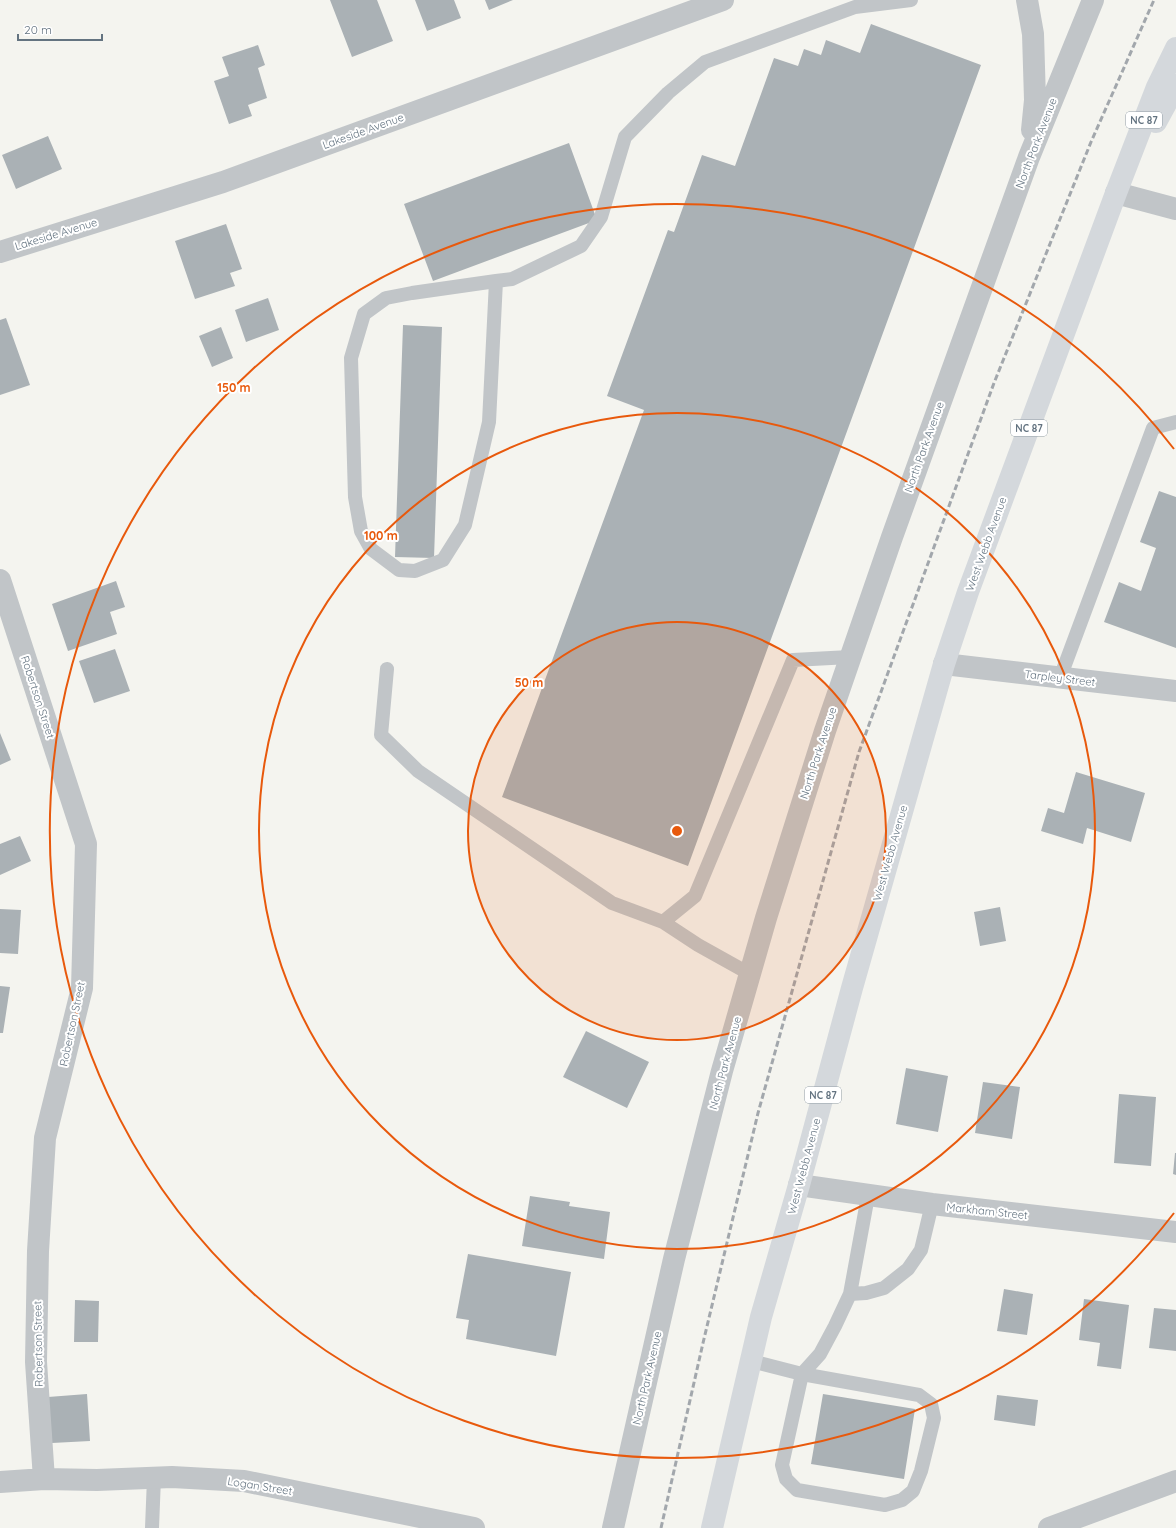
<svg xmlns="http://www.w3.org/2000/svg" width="1176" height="1528" font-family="Quicksand,sans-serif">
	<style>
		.building { fill: #aab1b5 }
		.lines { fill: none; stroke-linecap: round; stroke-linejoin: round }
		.service { stroke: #c1c5c8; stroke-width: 14 }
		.minor { stroke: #c1c5c8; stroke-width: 22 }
		.tertiary { stroke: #c1c5c8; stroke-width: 22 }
		.trunk { stroke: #d4d8dc; stroke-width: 22 }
		.rail { stroke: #a2a7ac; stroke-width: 3; stroke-dasharray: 6 3; stroke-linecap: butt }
		.ring { fill: none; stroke: #e8590c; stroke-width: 2 }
		.labels { text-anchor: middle; stroke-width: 4; stroke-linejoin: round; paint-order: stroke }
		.shield { fill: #fff; stroke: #929da6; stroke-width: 1 }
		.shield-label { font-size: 10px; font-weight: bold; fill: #637380 }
		.street-label { font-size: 11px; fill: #637380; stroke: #fff }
		.centre { fill: #e8590c; stroke: #fff; stroke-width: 2 }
		.ring-label { font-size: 12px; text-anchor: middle; font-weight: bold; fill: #e8590c; stroke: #fff; stroke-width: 4; stroke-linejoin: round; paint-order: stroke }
	</style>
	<rect width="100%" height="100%" fill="#f4f4ef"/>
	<!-- building -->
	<path class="building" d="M330,0h47l16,41 -41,16z
		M415,0h39l7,18 -34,13z
		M485,0h28l-24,10z
		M871,24l110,41 -293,801 -186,-69 142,-387 -37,-14 61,-166 6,2 28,-77 33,11 39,-108 24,8 6,-17 17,6 5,-15 34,13z
		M258,45l7,20 -7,3 9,30 -19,7 4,11 -23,8 -15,-43 15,-5 -7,-19z
		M48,136l14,33 -46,20 -14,-34z
		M569,143l28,77 -164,61 -29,-77z
		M226,224l16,45 -12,4 5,13 -40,13 -20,-58z
		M268,298l11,32 -33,12 -11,-32z
		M6,318l24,67 -30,10v-75z
		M403,325l39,2 -8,231 -39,-1z
		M221,327l12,31 -21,9 -13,-31z
		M1159,491l17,6v151l-72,-26 15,-40 22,9 15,-43 -16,-6z
		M116,581l9,26 -15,5 7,22 -49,17 -16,-47z
		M115,649l15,42 -36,12 -15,-42z
		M0,733l11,27 -11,5z
		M1076,772l69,21 -14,49 -44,-14 -4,16 -42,-13 7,-23 16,5z
		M20,836l11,25 -31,14v-31z
		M1000,907l6,34 -26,5 -6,-34z
		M0,909l21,1 -3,44 -18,-1z
		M0,986l10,1 -7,46h-3z
		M586,1031l63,31 -22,46 -64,-31z
		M906,1068l42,8 -10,56 -42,-8z
		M983,1082l37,5 -8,52 -37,-6z
		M1119,1094l37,3 -5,69 -37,-3z
		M1175,1153h1v22l-3,-1z
		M530,1196l40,6 -1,4 41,6 -6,47 -82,-13z
		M468,1254l103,18 -15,84 -90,-17 3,-19 -13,-2z
		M1004,1289l29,5 -6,41 -30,-4z
		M1084,1299l45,6 -8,64 -24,-3 3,-23 -21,-3z
		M75,1300l24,1 -1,41h-24z
		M1154,1308l22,2v41l-27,-3z
		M87,1394l3,47 -38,2 -4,-46z
		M823,1394l92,15 -11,70 -93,-15z
		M997,1395l41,5 -3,26 -41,-6z"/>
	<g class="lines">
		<!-- service -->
		<path class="service" d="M496,281l-7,141 -24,103 -22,35 -28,11 -16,-1 -28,-21 -10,-18 -6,-34 -4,-139 13,-44 22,-16 26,-5 84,-12 16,-2 69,-33 20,-29 24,-80 43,-44 37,-31 150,-55 56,-7
			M387,669l-6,66 37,36 194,132 51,19 35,23 52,29
			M1060,678l93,-250 23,-6
			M663,922l32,-26 98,-236 57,-3
			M850,1294l16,-1 18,-5 24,-19 13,-19 11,-46
			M751,1361l51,13 117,21 12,9 3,14 -13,53 -8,20 -11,9 -17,5 -88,-15 -11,-11 -4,-14 20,-91 18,-20 15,-28 15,-32 18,-98
			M152,1528l2,-50"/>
		<!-- minor -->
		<path class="minor" d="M1116,193l60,16
			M0,580l86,264 -4,144 -37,150 -7,113 -2,111 8,117
			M944,664l232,27
			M799,1185l133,19 244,28
			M0,1482l44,-3 53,1 75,-3 72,4 230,47
			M1049,1528l127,-47"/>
		<!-- tertiary -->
		<path class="tertiary" d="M1027,0l6,34 2,66 -3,30
			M0,252l223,-70 500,-182
			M613,1528l61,-269 48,-188 44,-153 59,-187 67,-194 137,-380 64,-157"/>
		<!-- trunk -->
		<path class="trunk" d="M1156,122l20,-37
			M712,1528l49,-211 38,-132 53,-197 92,-324 24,-72 148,-399 41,-106 19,-39"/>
		<!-- rail -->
		<path class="rail" d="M661,1528l42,-185 55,-230 101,-361 135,-369 97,-241 63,-142"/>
	</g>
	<!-- distance rings -->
	<circle cx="677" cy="831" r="209" fill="#e8590c" fill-opacity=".12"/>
	<g class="ring">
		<circle cx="677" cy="831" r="209"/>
		<circle cx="677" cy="831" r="418"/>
		<path d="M1174 1213A627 627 0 1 1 1174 449"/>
	</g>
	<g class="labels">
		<!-- shield labels -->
		<g class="shield">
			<rect x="1126" y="112" width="36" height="16" rx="3"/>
			<rect x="1011" y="420" width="36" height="16" rx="3"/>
			<rect x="805" y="1087" width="36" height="16" rx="3"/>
		</g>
		<g class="shield-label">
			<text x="1144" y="124">NC 87</text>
			<text x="1029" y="432">NC 87</text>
			<text x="823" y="1099">NC 87</text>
		</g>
		<!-- street labels -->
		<g class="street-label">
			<text transform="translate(363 131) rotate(-20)" y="4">Lakeside Avenue</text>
			<text transform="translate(1036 143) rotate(-69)" y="4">North Park Avenue</text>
			<text transform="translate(56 234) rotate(-17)" y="4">Lakeside Avenue</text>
			<text transform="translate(924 447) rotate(-70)" y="4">North Park Avenue</text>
			<text transform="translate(986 544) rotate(-70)" y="4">West Webb Avenue</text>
			<text transform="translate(1060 678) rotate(7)" y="4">Tarpley Street</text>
			<text transform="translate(38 697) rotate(72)" y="4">Robertson Street</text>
			<text transform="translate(818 753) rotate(-72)" y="4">North Park Avenue</text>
			<text transform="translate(890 853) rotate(-74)" y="4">West Webb Avenue</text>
			<text transform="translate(72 1024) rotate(-78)" y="4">Robertson Street</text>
			<text transform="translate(725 1063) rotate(-75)" y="4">North Park Avenue</text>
			<text transform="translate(804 1166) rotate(-75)" y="4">West Webb Avenue</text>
			<text transform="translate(987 1211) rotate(6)" y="4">Markham Street</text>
			<text transform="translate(38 1344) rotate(-91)" y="4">Robertson Street</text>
			<text transform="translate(647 1378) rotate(-77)" y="4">North Park Avenue</text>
			<text transform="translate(260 1486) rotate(9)" y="4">Logan Street</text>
		</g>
	</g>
	<circle cx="677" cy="831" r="6" class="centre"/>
	<g class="ring-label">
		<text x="234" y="392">150 m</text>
		<text x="381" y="540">100 m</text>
		<text x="529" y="687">50 m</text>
	</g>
	<!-- scale -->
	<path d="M18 34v6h84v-6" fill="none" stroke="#637380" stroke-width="2"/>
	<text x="24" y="34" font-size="12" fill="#637380" stroke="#ffffff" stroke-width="3" paint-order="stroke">20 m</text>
</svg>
